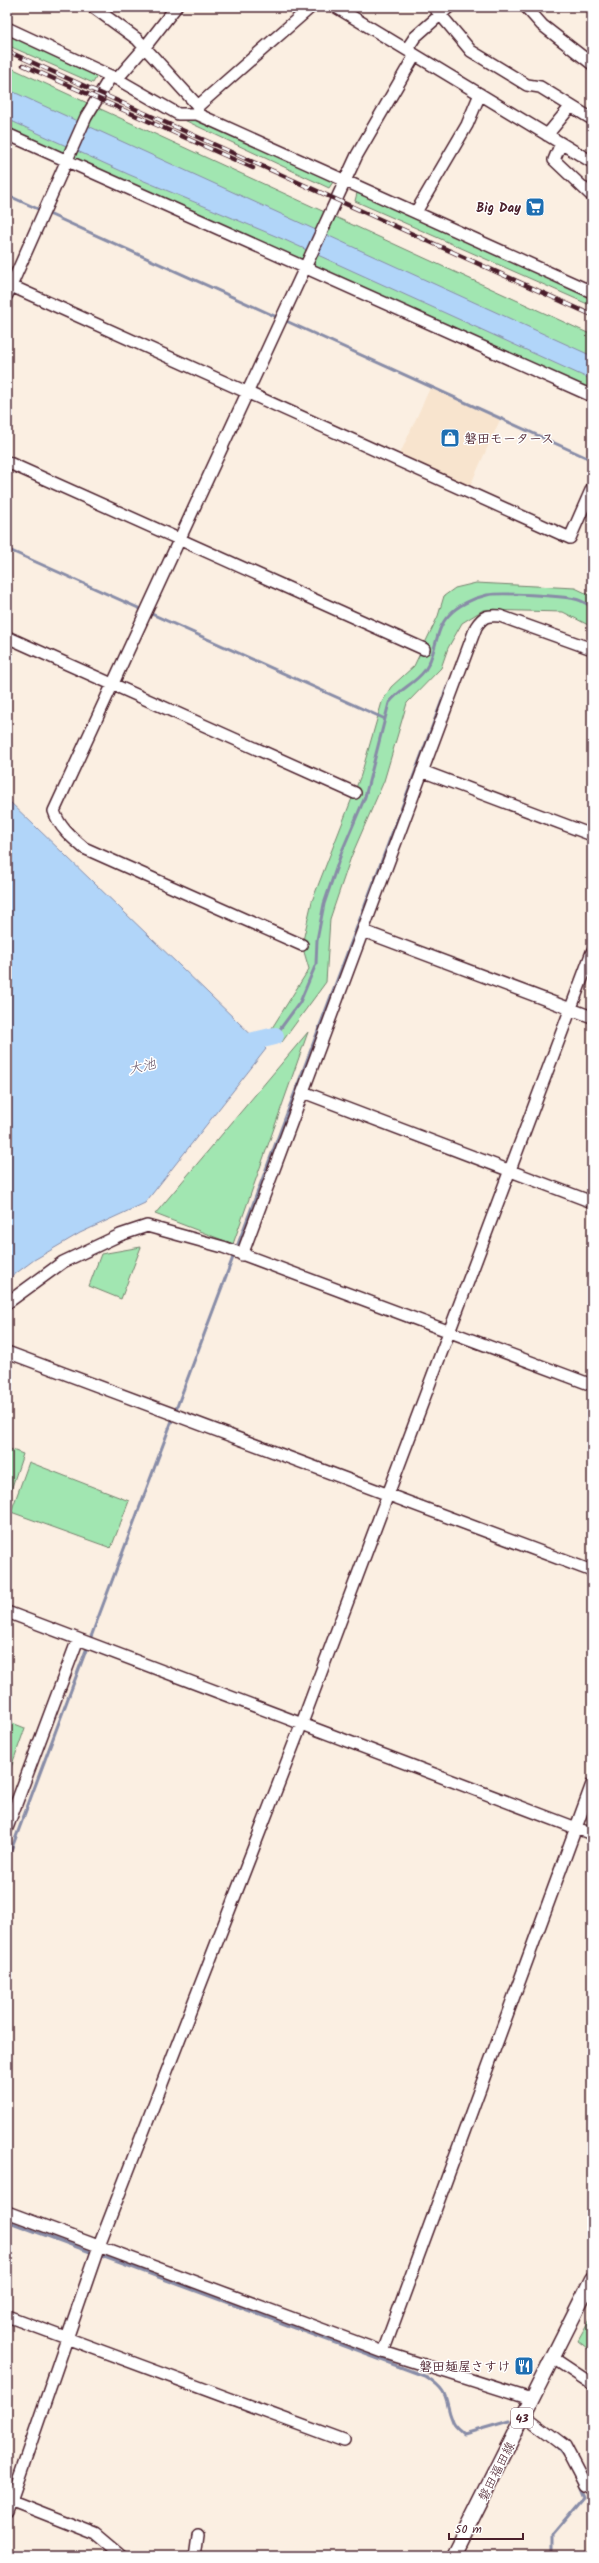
<svg xmlns="http://www.w3.org/2000/svg" width="599" height="2563" font-family="Kalam,'Klee One',sans-serif">
	<style>
		.built { fill: #f8e4ce }
		.green { fill: #a1e6b1; stroke: #76826e }
		.water { fill: #b1d5f9; stroke: #888ca7 }
		.lines { fill: none; stroke-linecap: round; stroke-linejoin: round }
		.stream { stroke: #888ca7; stroke-width: 3 }
		.river { stroke: #b1d5f9; stroke-width: 18 }
		.minor-casing { stroke: #4a1f2b; stroke-width: 14 }
		.major-casing { stroke: #4a1f2b; stroke-width: 17 }
		.minor { stroke: #fff; stroke-width: 11 }
		.major { stroke: #fff; stroke-width: 14 }
		.rail-casing { stroke: #4a1f2b; stroke-width: 4.5 }
		.rail { stroke: #fff; stroke-width: 3; stroke-dasharray: 9; stroke-linecap: butt }
		.labels { text-anchor: middle; stroke-width: 3; stroke-linejoin: round; paint-order: stroke }
		.shield { fill: #fff; stroke: #80626b; stroke-width: 1 }
		.shield-label { font-size: 12px; font-weight: bold; fill: #4a1f2b }
		.poi-label { font-size: 13px; font-weight: bold; fill: #4a1f2b; stroke: #fff; text-anchor: end }
		.street-label { font-size: 13px; fill: #4a1f2b; stroke: #fff }
		.water-label { font-size: 14px; font-style: italic; fill: #695669; stroke: #fff }
	</style>
	<rect width="100%" height="100%" fill="#fbefe2"/>
	<filter id="ink" filterUnits="userSpaceOnUse"><feTurbulence type="fractalNoise" baseFrequency=".025" numOctaves="2"/><feDisplacementMap in="SourceGraphic" scale="8" xChannelSelector="R" yChannelSelector="G"/><feConvolveMatrix kernelMatrix="1 2 1 2 8 2 1 2 1" color-interpolation-filters="sRGB"/></filter>
	<g filter="url(#ink)">
		<!-- built -->
		<path class="built" d="M430,388l70,32 -31,68 -70,-32z"/>
		<!-- green -->
		<path class="green" d="M7,33l91,41 -5,9 -86,-38z
			M7,66l585,269v61l-585,-262z
			M197,114l138,65 -6,9 -147,-69z
			M358,189l234,108v9l-237,-105z
			M476,583l99,5 17,8v31l-29,-15 -80,-2 -21,13 -14,25 -7,20 -34,35 -23,78 -33,76 -21,62 -4,63 -44,60 -10,-14 37,-59 -7,-24 10,-44 49,-126 21,-73 9,-15 23,-21 24,-50 6,-20 11,-8z
			M308,1032l-75,212 -78,-30z
			M141,1247l-20,52 -32,-13 12,-32z
			M7,1448l16,6 -16,48z
			M29,1462l100,39 -18,47 -100,-36z
			M7,1721l18,7 -16,45 -2,-1z
			M592,2316v36l-14,-11z"/>
		<!-- water -->
		<path class="water" d="M7,89l585,267v24l-307,-140 -155,-65 -123,-56z
			M7,799l259,250 -121,154 -65,30 -46,27 -27,20z"/>
		<g class="lines">
			<!-- stream -->
			<path class="stream" d="M7,195l272,123
				M284,320l308,140
				M7,549l376,169
				M275,1036l25,-34 16,-38 1,-24 7,-36 18,-53 23,-54 24,-94c10,-14 26,-19 36,-33 12,-16 9,-40 24,-55 9,-10 25,-17 38,-20 13,-3 75,1 88,4 6,1 12,5 17,8
				M175,1412l272,-725
				M7,1861l166,-443
				M7,2221l86,32
				M99,2255l328,122c25,17 16,22 26,45 2,5 8,9 11,12l45,-13
				M554,2444l10,11
				M552,2556v-21l32,-38 -7,-18"/>
			<!-- river -->
			<path class="river" d="M233,1046l42,-10"/>
			<!-- minor casing -->
			<g class="minor-casing">
				<path id="minor" d="M93,7l44,32 61,67 -1,8
					M336,7l256,155
					M434,7l37,44 56,34 13,2 52,32
					M526,7l16,18 50,39
					M7,28l110,51 61,35h19l395,178
					M407,49l8,-12 34,-30
					M117,79l28,-32 31,-40
					M198,106l113,-99
					M7,134l585,262
					M547,135l24,-29
					M561,143l-7,17 38,36
					M416,212l51,-87 13,-31
					M7,284l563,254 22,-50
					M7,295l79,-178 25,-41
					M7,462l417,187
					M7,637l348,156
					M422,771l170,64
					M363,931l229,86
					M302,945l-218,-97c-13,-11 -25,-21 -30,-37l303,-656 58,-100
					M303,1092l289,110
					M242,1255l234,-628c7,-11 11,-12 24,-11l92,33
					M7,1303l56,-41 57,-27 27,-9 76,21 369,138
					M7,1352l585,219
					M7,1612l585,222
					M7,1828l71,-189
					M7,2212l376,140 148,47
					M7,2316l337,125
					M383,2352l209,-568
					M553,2358l39,26
					M524,2415l41,31 20,38 7,4
					M7,2499l89,35 26,22
					M7,2512l92,-266 203,-523 290,-771
					M195,2556l3,-22"/>
			</g>
			<!-- major casing -->
			<g class="major-casing">
				<path id="major" d="M453,2556l139,-277"/>
			</g>
			<!-- minor -->
			<use href="#minor" class="minor"/>
			<!-- major -->
			<use href="#major" class="major"/>
			<!-- rail casing -->
			<g class="rail-casing">
				<path id="rail" d="M7,51l585,264
					M23,65l230,103"/>
			</g>
			<!-- rail -->
			<use href="#rail" class="rail"/>
		</g>
	</g>
	<!-- icons -->
	<defs>
		<g id="supermarket-square" transform="scale(1)"><rect x="-9" y="-9" width="18" height="18" rx="4" fill="#1f6fb2" stroke="#fff"/><path d="M-6-5.5h2.5l.6 2H6L4.5 2H-2.5L-4.4-4H-6ZM-1.5 3.2a1.3 1.3 0 1 0 .1 0ZM3 3.2a1.3 1.3 0 1 0 .1 0Z" fill="#fff"/></g>
		<g id="shop-square" transform="scale(1)"><rect x="-9" y="-9" width="18" height="18" rx="4" fill="#1f6fb2" stroke="#fff"/><path d="M-5-2.5h2.3a2.7 3.5 0 0 1 5.4 0H5L5.5 6h-11ZM-1.5-2.5h3a1.5 2.3 0 0 0-3 0Z" fill="#fff"/></g>
		<g id="restaurant-square" transform="scale(1)"><rect x="-9" y="-9" width="18" height="18" rx="4" fill="#1f6fb2" stroke="#fff"/><path d="M-5-6h1v4h1v-4h1v4h1v-4h1v5L-1.5 .5V6h-2V.5L-5-1ZM5-6V6H3V1.5H1.5Q1.5-4 5-6Z" fill="#fff"/></g>
	</defs>
	<g fill-rule="evenodd">
		<use href="#supermarket-square" x="535" y="207"/>
		<use href="#shop-square" x="450" y="438"/>
		<use href="#restaurant-square" x="524" y="2366"/>
	</g>
	<g class="labels">
		<!-- shield labels -->
		<rect class="shield" x="511" y="2408" width="22" height="20" rx="3"/>
		<g class="shield-label">
			<text x="522" y="2422">43</text>
		</g>
		<!-- poi labels -->
		<g class="poi-label">
			<text x="521" y="212">Big Day</text>
			<text x="464" y="443" text-anchor="start">磐田モータース</text>
			<text x="510" y="2371">磐田麺屋さすけ</text>
		</g>
		<!-- street labels -->
		<g class="street-label">
			<text transform="translate(496 2471) rotate(-63)" y="5">磐田福田線</text>
		</g>
		<!-- water labels -->
		<g class="water-label">
			<text transform="translate(142 1066) rotate(-13)" y="5">大池</text>
		</g>
	</g>
	<!-- margin -->
	<rect width="599" height="2563" fill="none" stroke="#fff" stroke-width="24"/>
	<rect x="12" y="12" width="575" height="2539" fill="none" stroke="#4a1f2b" stroke-width="1.5" filter="url(#ink)"/>
	<!-- scale -->
	<path d="M449 2533v6h74v-6" fill="none" stroke="#4a1f2b" stroke-width="2"/>
	<text x="455" y="2533" font-size="12" fill="#4a1f2b" stroke="#ffffff" stroke-width="3" paint-order="stroke">50 m</text>
</svg>
